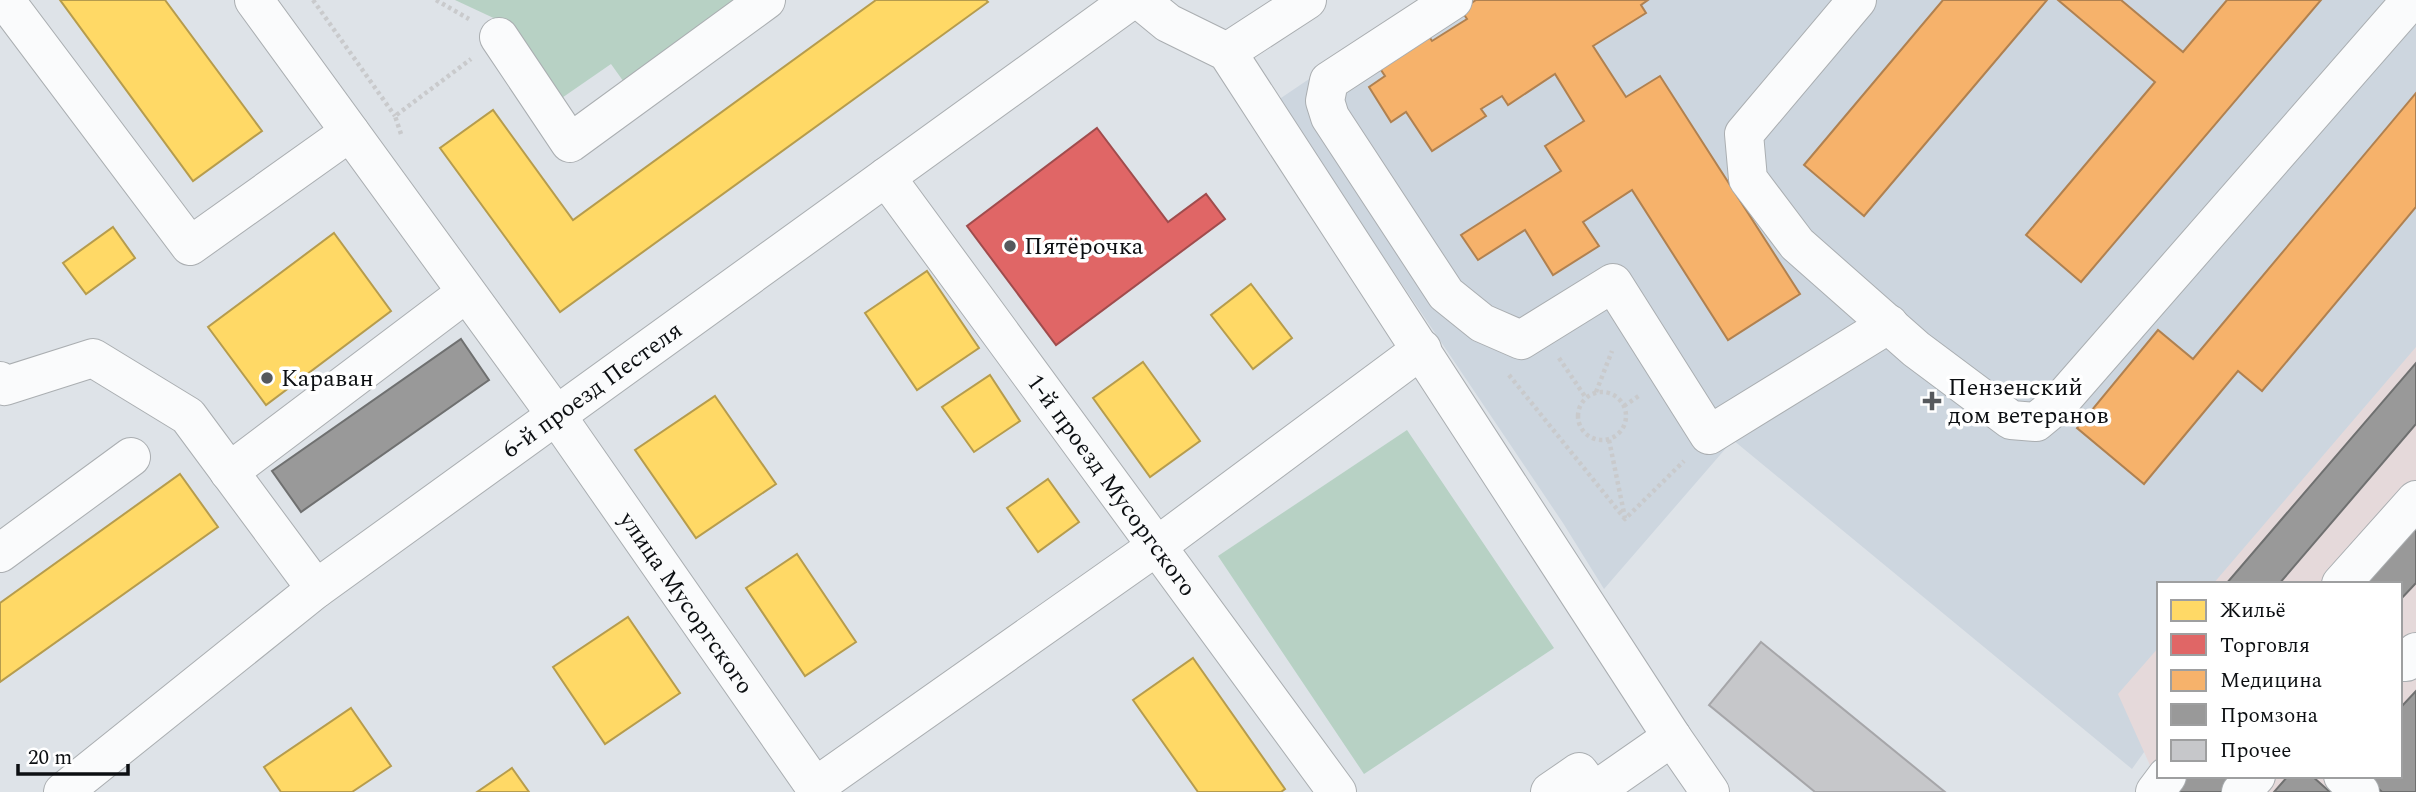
<svg xmlns="http://www.w3.org/2000/svg" width="2416" height="792" font-family="Spectral,serif">
	<style>
		.built { fill: #cdd6df }
		.industrial { fill: #e5d9da }
		.green { fill: #b7d1c4 }
		.homes { fill: #ffd966; stroke: #b69c4d; stroke-width: 2 }
		.shops { fill: #e06666; stroke: #a04c4d; stroke-width: 2 }
		.health { fill: #f6b26b; stroke: #b08150; stroke-width: 2 }
		.industry { fill: #999; stroke: #6f7070; stroke-width: 2 }
		.building { fill: #c6c7ca; stroke: #a6a6a9; stroke-width: 2 }
		.lines { fill: none; stroke-linecap: round; stroke-linejoin: round }
		.minor-casing { stroke: #aaaeb1; stroke-width: 40 }
		.path { stroke: #c9cacc; stroke-width: 4.5; stroke-dasharray: 3.5 3.5; stroke-linecap: butt }
		.minor { stroke: #fafbfc; stroke-width: 38 }
		.poi-dot { fill: #56595d; stroke: #fff; stroke-width: 2.5 }
		.labels { text-anchor: middle; stroke-width: 7; stroke-linejoin: round; paint-order: stroke }
		.poi-label { font-size: 24px; fill: #0c0f12; stroke: #fff; text-anchor: start }
		.street-label { font-size: 24px; fill: #0c0f12; stroke: #fff }
	</style>
	<rect width="100%" height="100%" fill="#dee3e8"/>
	<!-- built -->
	<path class="built" d="M1426,0h990v363l-190,221h-67v147l-27,38 -399,-329 -129,149 -41,-66 -285,-423z"/>
	<!-- industrial -->
	<path class="industrial" d="M2416,347v445h-254l-44,-98 41,-47v129h241v-192h-187z"/>
	<!-- green -->
	<path class="green" d="M455,0h294l-123,85 -15,-21 -55,38 -56,-81z
		M1407,430l147,218 -190,126 -146,-218z"/>
	<!-- homes -->
	<path class="homes" d="M60,0h105l97,131 -69,50z
		M876,0h110l2,2 -428,310 -120,-164 53,-38 80,110z
		M113,227l22,31 -49,36 -23,-31z
		M334,233l57,78 -125,94 -58,-78z
		M927,271l52,77 -62,42 -52,-77z
		M1251,284l41,54 -39,31 -42,-54z
		M1143,362l57,79 -50,36 -57,-79z
		M990,375l30,46 -46,31 -32,-45z
		M715,396l61,88 -80,54 -61,-88z
		M180,474l38,53 -218,155v-79z
		M1048,479l31,43 -41,30 -31,-44z
		M797,554l59,88 -51,34 -59,-88z
		M628,617l52,76 -75,51 -52,-77z
		M1193,658l92,131 -4,3h-83l-65,-92z
		M351,708l40,58 -39,26h-71l-17,-25z
		M512,768l17,24h-52z"/>
	<!-- shops -->
	<path class="shops" d="M1097,128l71,94 38,-28 19,25 -169,126 -89,-119z"/>
	<!-- health -->
	<path class="health" d="M1476,0h172l-7,5 5,8 -53,33 33,51 34,-21 140,218 -72,46 -96,-150 -49,32 16,24 -46,29 -28,-45 -47,30 -17,-25 100,-64 -16,-25 39,-25 -29,-47 -47,31 -6,-9 -21,13 5,7 -54,35 -26,-39 -15,10 -22,-35 16,-11 -10,-15 48,-34 9,14 35,-22 -6,-9z
		M1943,0h104l-183,216 -60,-51z
		M2058,0h63l62,52 44,-52h94l-240,282 -55,-47 129,-153z
		M2416,93v114l-154,184 -24,-20 -94,113 -67,-56 81,-98 35,29z"/>
	<!-- industry -->
	<path class="industry" d="M461,339l28,41 -188,132 -29,-41z
		M2416,363v61l-137,160h-53z
		M2416,526v57l-16,17v-16h-37z
		M2416,691v101h-34l-17,-16h35v-71l2,1z
		M2186,776h52l-15,16h-47l-2,-3z
		M2288,776h24l18,16h-56z"/>
	<!-- building -->
	<path class="building" d="M1761,642l184,150h-130l-106,-87z"/>
	<g class="lines">
		<!-- minor casing -->
		<g class="minor-casing">
			<g id="minor">
				<path d="M5,0l185,246 160,-114"/>
				<path id="s1" d="M254,0l302,415 259,372 1,5"/>
				<path d="M1140,0l28,23 59,29 445,685 38,55"/>
				<path d="M1453,0l-124,81 -4,20 5,16 116,177 36,29 39,17 92,-57 96,152 180,-111"/>
				<path d="M1857,0l-113,134 4,45 49,65 119,105 95,71 25,2 23,-19 352,-403"/>
				<path d="M499,37l71,106 196,-143"/>
				<path d="M1227,52l80,-52"/>
				<path id="s2" d="M886,177l451,615"/>
				<path d="M0,381l5,5 88,-28 95,58 128,173"/>
				<path d="M229,472l237,-179"/>
				<path d="M0,553l131,-96"/>
				<path d="M2341,584l75,-84"/>
				<path d="M2400,662h6l10,-10"/>
				<path d="M2343,776l17,16"/>
				<path d="M815,787l342,-241 265,-197"/>
				<path id="s3" d="M63,792l253,-203 815,-589"/>
				<path d="M1550,792l29,-20 14,19"/>
				<path d="M1593,792l79,-55"/>
				<path d="M2155,792l12,-16"/>
				<path d="M2241,792l15,-16"/>
			</g>
		</g>
		<!-- path -->
		<path class="path" d="M313,0l82,116
			M436,0l33,19
			M401,134l-6,-18 76,-57
			M1559,358l27,40
			M1509,375l116,144 59,-58
			M1578 416a24 24 0 1 1 48 0a24 24 0 1 1-48 0Z
			M1596,392l16,-41
			M1624,406l16,-11
			M1609,440l16,78"/>
		<!-- minor -->
		<use href="#minor" class="minor"/>
	</g>
	<!-- markers -->
	<g class="poi-dot">
		<circle cx="1010" cy="246" r="7"/>
		<circle cx="267" cy="378" r="7"/>
		<path d="M1928.5 390.5h7v7h7v7h-7v7h-7v-7h-7v-7h7z"/>
	</g>
	<g class="labels">
		<!-- poi labels -->
		<g class="poi-label">
			<text x="1024" y="254">Пятёрочка</text>
			<text x="281" y="386">Караван</text>
			<text x="1948" y="395">Пензенский<tspan x="1948" dy="28">дом ветеранов</tspan></text>
		</g>
		<!-- street labels -->
		<g class="street-label">
			<text dy="8" stroke="none"><textPath href="#s3" startOffset="665">6-й проезд Пестеля</textPath></text>
			<text dy="8" stroke="none"><textPath href="#s2" startOffset="382">1-й проезд Мусоргского</textPath></text>
			<text dy="8" stroke="none"><textPath href="#s1" startOffset="742">улица Мусоргского</textPath></text>
		</g>
	</g>
	<!-- legend -->
	<rect x="2157" y="582" width="245" height="196" fill="#ffffff" stroke="#9e9fa0" stroke-width="2"/>
	<rect x="2171" y="600" width="35" height="21" fill="#ffd966" stroke="#9e9fa0" stroke-width="2"/>
	<text x="2220" y="617" font-size="21" fill="#0c0f12">Жильё</text>
	<rect x="2171" y="634" width="35" height="21" fill="#e06666" stroke="#9e9fa0" stroke-width="2"/>
	<text x="2220" y="652" font-size="21" fill="#0c0f12">Торговля</text>
	<rect x="2171" y="670" width="35" height="21" fill="#f6b26b" stroke="#9e9fa0" stroke-width="2"/>
	<text x="2220" y="687" font-size="21" fill="#0c0f12">Медицина</text>
	<rect x="2171" y="704" width="35" height="21" fill="#999999" stroke="#9e9fa0" stroke-width="2"/>
	<text x="2220" y="722" font-size="21" fill="#0c0f12">Промзона</text>
	<rect x="2171" y="740" width="35" height="21" fill="#c6c7ca" stroke="#9e9fa0" stroke-width="2"/>
	<text x="2220" y="757" font-size="21" fill="#0c0f12">Прочее</text>
	<!-- scale -->
	<path d="M18 764v10h110v-10" fill="none" stroke="#0c0f12" stroke-width="3.5"/>
	<text x="28" y="764" font-size="21" fill="#0c0f12" stroke="#ffffff" stroke-width="5" paint-order="stroke">20 m</text>
</svg>
